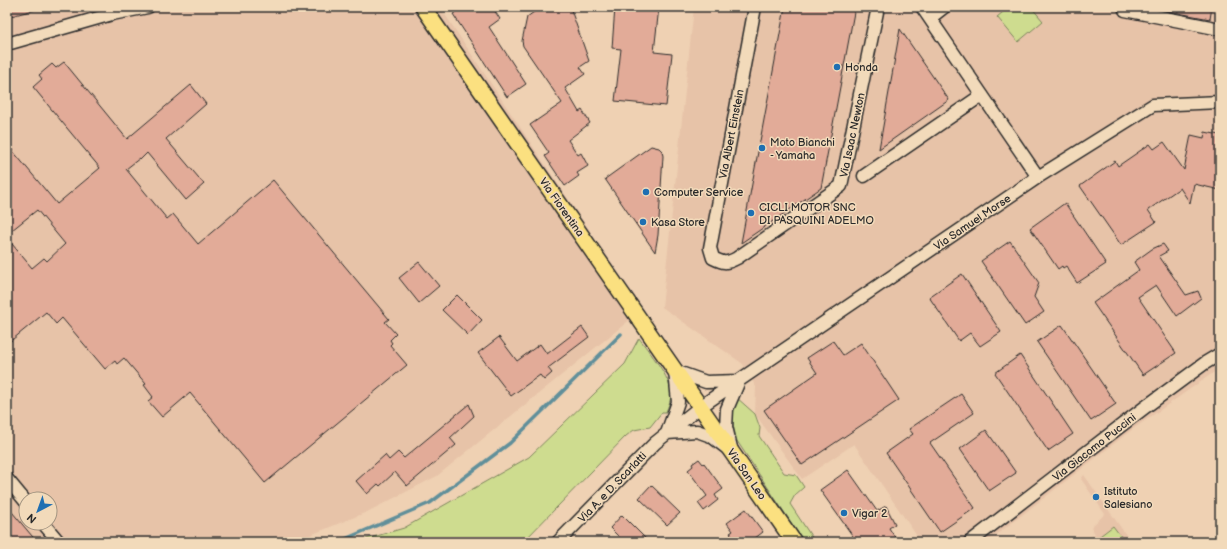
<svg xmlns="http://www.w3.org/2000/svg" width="1227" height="549" font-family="'Balsamiq Sans',sans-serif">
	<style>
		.built { fill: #e7c3a8; fill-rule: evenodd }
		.green { fill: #cedc8f; stroke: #7c845d }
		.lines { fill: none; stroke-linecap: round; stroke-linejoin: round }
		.stream { stroke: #618f9a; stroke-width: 3.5 }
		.building { fill: #e2ab98; stroke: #2b2b2b }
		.minor-casing { stroke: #2b2b2b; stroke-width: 15 }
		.major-casing { stroke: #2b2b2b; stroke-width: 18 }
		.minor { stroke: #f2daba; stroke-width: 12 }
		.major { stroke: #fbe080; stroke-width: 15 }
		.poi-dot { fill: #1f6fb2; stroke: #f2daba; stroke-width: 1.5 }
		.labels { text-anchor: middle; stroke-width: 3; stroke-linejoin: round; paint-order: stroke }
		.poi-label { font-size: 11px; fill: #2b2b2b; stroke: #f2daba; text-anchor: start }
		.street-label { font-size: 11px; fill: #2b2b2b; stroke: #f2daba }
	</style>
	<rect width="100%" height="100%" fill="#efd1b3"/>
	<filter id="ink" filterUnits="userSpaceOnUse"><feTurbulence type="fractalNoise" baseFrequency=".025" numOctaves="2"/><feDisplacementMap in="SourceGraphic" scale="8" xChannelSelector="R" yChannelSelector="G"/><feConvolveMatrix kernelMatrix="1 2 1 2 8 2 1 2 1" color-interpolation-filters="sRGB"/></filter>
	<g filter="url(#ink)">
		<!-- built -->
		<path class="built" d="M7,7h433l202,303 -205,166 -70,36 -59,24 -11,6h-290zM26,499h24v24h-24z
			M694,7h526v361l-87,61 -146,113h-66l-67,-98 -52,35 -47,-65 1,-27 -13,-23 -81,-57z
			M1084,475l47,67h-47l11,-8 -4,-7 14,-13 -24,-35z"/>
		<!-- green -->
		<path class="green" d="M1009,7h22l12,14 -25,21 -21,-25z
			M639,338c10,14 32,39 32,56 0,7 -3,12 -5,18h-4l-12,15 -16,3 -8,6 -103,106h-167l48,-14 125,-71 96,-93z
			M736,397l19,17 5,14 -1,8 25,37 12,2 8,12 -9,8 -5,9 25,38h-11l-67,-101c-5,-18 -6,-25 -1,-44z
			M1113,526l12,16h-33z"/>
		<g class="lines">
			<!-- stream -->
			<path class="stream" d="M338,542l92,-39 80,-60 111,-109"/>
		</g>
		<!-- building -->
		<path class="building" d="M7,7h26l1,3 -27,7z
			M464,7h28l8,12 -11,8 37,57 -19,13 -54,-83z
			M541,7h29l19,54 -9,6 5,7 -20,14 14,24 3,-2 8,13 -22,17 10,15 3,-2 7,13 -11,7 2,3 -14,10 -20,-30 4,-3 -19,-28 32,-22 -39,-57 -1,-5 5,-24z
			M615,7h44l-5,45 18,2 -6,52 -51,-5 6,-52 -9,-1z
			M785,7h70l-34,181 -80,55z
			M1167,7h45l-2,12 -43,-8z
			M900,29l49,71 -70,49z
			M64,62l63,77 64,-54 15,19 -40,35 38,45 -18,16 -39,-47 -6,6 -1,-1 -14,11 41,50 6,-5 25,30 75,-64 116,139 -4,3 11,12 -6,6 2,3 -2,2 17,20 -142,118 -75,-90 -28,24 -14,-16 5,-4 -9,-12 2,-1 -22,-26 -7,6 -2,-3 -10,8 -43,-51 -6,6 -10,-12 -39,32v-106l25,30 12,-10 3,3 18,-17 -28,-34 -30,24v-90l50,60 43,-36 -67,-81 9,-8 -3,-4 13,-11 4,4z
			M1205,132l15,3v55l-26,-6 -4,19 -10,-15 -32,22 8,12 -35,23 -41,-59 35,-25 3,5 32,-22 4,5 10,-7 20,28 7,-35 13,3z
			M651,146l8,2 3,3 1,5 -5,79 -3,17 -50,-73z
			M1065,203l41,61 -29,19 -11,-17 -3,2 -1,-2 -4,3 -28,-41z
			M1010,241l29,42 -5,14 10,15 -19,13 -44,-64z
			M1163,244l5,7 -9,5 27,39 12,-4 3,7 -24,18 -21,-31 -18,12 38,56 -33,22 -50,-72 46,-33 -5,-8 18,-13z
			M419,262l20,24 -20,17 -20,-25z
			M962,274l39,58 -21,14 -10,-13 -11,8 -30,-44z
			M457,295l25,25 -14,15 -26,-25z
			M1062,325l54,79 -25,17 -54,-79z
			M582,327l7,10 -41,31 4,5 -8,7 -4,-5 -29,21 -33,-43 21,-16 18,24 23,-17 7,10z
			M833,341l10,14 18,-12 38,57 -97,65 -38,-55 53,-37 -10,-15z
			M1020,355l53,79 -25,17 -53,-78z
			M961,394l13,19 -44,30 45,65 -35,24 -54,-79 27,-19 -4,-5z
			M469,404l5,12 -24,22 6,7 -49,41 -12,-14 -15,14 -2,-2 -11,10 -11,-13 29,-26 4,5 9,-8 6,6z
			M986,430l30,43 -27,18 -29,-42z
			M699,459l4,5 1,-1 19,26 -8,6 3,5 -14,11 -6,-8 9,-7 -19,-26 5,-4 -1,-2z
			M848,470l29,41 9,-5 9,18 -6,4 9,14h-41l-37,-52z
			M651,485l29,28 -13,12 -28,-27z
			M7,506l30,36h-30z
			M746,509l17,23 -13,10h-13l-7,-9 3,-2 -6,-8z
			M622,515l27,27h-25l-14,-14z"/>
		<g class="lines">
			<!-- minor casing -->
			<g class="minor-casing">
				<path id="minor" d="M755,7l-45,241 3,10c10,5 13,6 24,0l104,-72 37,-179
					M922,7l116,170
					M1126,7l-1,3 95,19
					M930,18l14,-11
					M7,44l105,-30 36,-7
					M864,176l118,-81
					M675,371l31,11 33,-1 -12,28 -1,18 6,25 -21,-16 -14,-5 -30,2 11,-31z
					M7,479l19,23
					M43,523l16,19
					M558,542l97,-99 45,-36 338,-230 115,-72 67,-3
					M970,542l174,-134 61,-45 15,-9"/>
			</g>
			<!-- major casing -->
			<g class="major-casing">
				<path id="major" d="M423,7l371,535"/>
			</g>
			<!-- minor -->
			<use href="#minor" class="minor"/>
			<!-- major -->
			<use href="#major" class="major"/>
		</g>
	</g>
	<!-- markers -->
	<g class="poi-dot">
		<circle cx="837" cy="67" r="4"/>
		<circle cx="762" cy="148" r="4"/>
		<circle cx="646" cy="192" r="4"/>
		<circle cx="751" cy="213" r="4"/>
		<circle cx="643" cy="222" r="4"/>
		<circle cx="1096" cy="497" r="4"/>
		<circle cx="844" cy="513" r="4"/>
	</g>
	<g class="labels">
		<!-- poi labels -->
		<g class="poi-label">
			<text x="845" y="71">Honda</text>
			<text x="770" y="146">Moto Bianchi<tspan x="770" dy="13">- Yamaha</tspan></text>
			<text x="654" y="196">Computer Service</text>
			<text x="759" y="211">CICLI MOTOR SNC<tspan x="759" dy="13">DI PASQUINI ADELMO</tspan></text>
			<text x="651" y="226">Kasa Store</text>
			<text x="1104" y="495">Istituto<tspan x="1104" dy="13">Salesiano</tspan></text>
			<text x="852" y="517">Vigar 2</text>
		</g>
		<!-- street labels -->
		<g class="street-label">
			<text transform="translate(731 134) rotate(-79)" y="4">Via Albert Einstein</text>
			<text transform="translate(852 135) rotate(-78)" y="4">Via Isaac Newton</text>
			<text transform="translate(562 207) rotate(55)" y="4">Via Fiorentina</text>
			<text transform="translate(972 222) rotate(-34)" y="4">Via Samuel Morse</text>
			<text transform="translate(1094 447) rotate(-38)" y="4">Via Giacomo Puccini</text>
			<text transform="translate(747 474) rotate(55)" y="4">Via San Leo</text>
			<text transform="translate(612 487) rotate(-46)" y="4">Via A. e D. Scarlatti</text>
		</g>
	</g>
	<!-- margin -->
	<rect width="1227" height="549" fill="none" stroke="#f2daba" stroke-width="24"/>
	<rect x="12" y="12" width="1203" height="525" fill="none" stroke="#2b2b2b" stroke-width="1.5" filter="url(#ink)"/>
	<!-- north arrow -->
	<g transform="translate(38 511) rotate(221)"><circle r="19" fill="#f2daba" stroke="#a29481"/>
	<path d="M0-3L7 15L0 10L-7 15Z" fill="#1f6fb2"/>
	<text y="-6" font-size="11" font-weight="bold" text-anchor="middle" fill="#2b2b2b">N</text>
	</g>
</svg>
